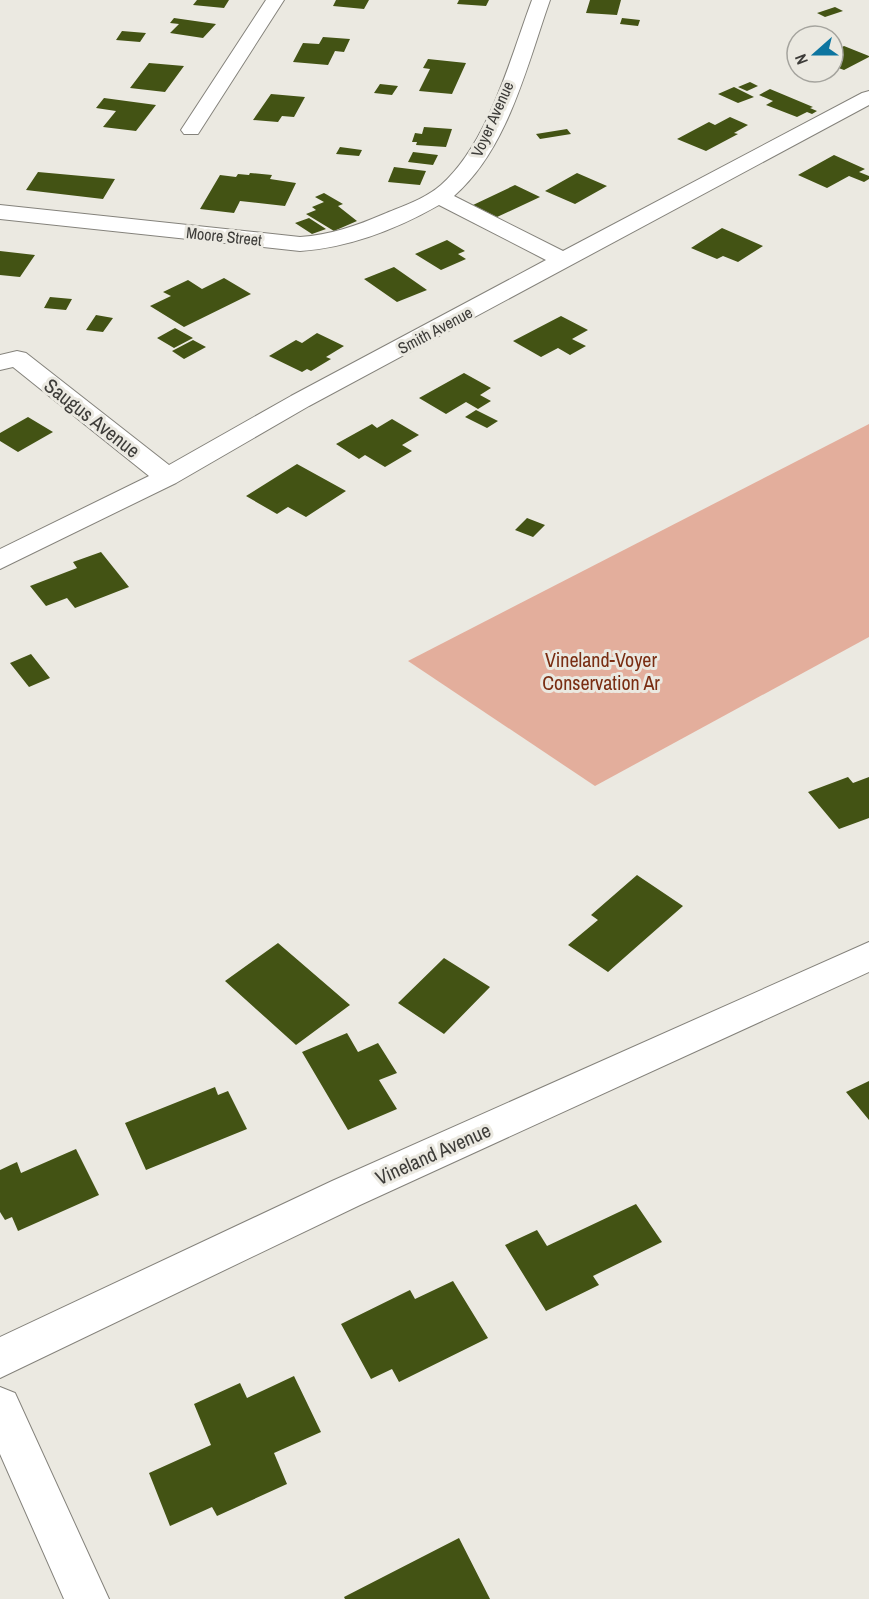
<svg xmlns="http://www.w3.org/2000/svg" width="869" height="1599" font-family="'Archivo Narrow',sans-serif">
	<style>
		.green { fill: #e3ae9c }
		.building { fill: #435314 }
		.lines { fill: none; stroke-linecap: round; stroke-linejoin: round }
		.minor-casing { stroke: #84827b; stroke-width: 2 }
		.tertiary-casing { stroke: #84827b; stroke-width: 2 }
		.minor { fill: #fff; fill-rule: evenodd }
		.tertiary { fill: #fff; fill-rule: evenodd }
		.labels { text-anchor: middle; stroke-width: 6; stroke-linejoin: round; paint-order: stroke }
		.far-street-label { font-size: 16px; fill: #3d3c39; stroke: #ebe9e1 }
		.street-label { font-size: 20px; fill: #3d3c39; stroke: #ebe9e1 }
		.park-label { font-size: 20px; fill: #792d12; stroke: #ebe9e1 }
	</style>
	<rect width="100%" height="100%" fill="#ebe9e1"/>
	<!-- green -->
	<path class="green" d="M869,424v213l-274,149 -187,-125z"/>
	<!-- building -->
	<path class="building" d="M197,0h32l-5,8 -31,-3z
		M336,0h33l-5,9 -31,-3z
		M459,0h30l-3,6 -29,-2z
		M590,0h31l-4,15 -31,-2z
		M835,7l8,4 -18,6 -8,-4z
		M174,18l42,6 -13,14 -33,-5 9,-9 -9,-1z
		M622,18l18,2 -2,6 -18,-2z
		M122,31l24,2 -6,9 -24,-2z
		M323,37l27,2 -6,13 -9,-1 -7,14 -35,-3 10,-19 16,1z
		M844,46l25,10v1l-25,13 -11,-4v-14z
		M428,59l38,4 -14,31 -33,-3 11,-22 -7,-1z
		M149,63l35,3 -19,26 -35,-4z
		M750,82l8,4 -11,5 -9,-4z
		M380,84l18,2 -6,9 -18,-2z
		M734,87l20,10 -16,6 -20,-9z
		M770,89l43,18 -3,1 7,3 -5,3 -5,-2 -10,5 -31,-12 7,-4 -14,-6z
		M271,94l34,3 -11,20 -12,-1 -4,6 -25,-2z
		M104,98l52,7 -20,26 -33,-4 13,-16 -20,-3z
		M730,117l18,8 -14,8 4,1 -32,17 -29,-12 32,-17 6,3z
		M424,127l28,2 -6,18 -30,-2 1,-3h-5l3,-9 7,1z
		M567,129l4,5 -31,5 -4,-5z
		M340,147l22,3 -3,6 -23,-2z
		M413,152l25,3 -5,10 -25,-3z
		M834,155l31,14 -6,3 10,4v3l-5,3 -15,-6 -22,12 -29,-13z
		M394,167l32,4 -6,14 -32,-3z
		M38,172l77,7 -12,20 -77,-9z
		M250,173l22,2 -2,4 26,4 -11,23 -45,-5 -6,12 -34,-4 20,-34 16,2 2,-3 11,1z
		M577,173l30,13 -32,18 -30,-13z
		M515,185l25,12 -43,20 -24,-12z
		M324,193l19,11 -5,2 19,15 -23,10 -28,-17 10,-4 -4,-3 12,-5 -9,-5z
		M309,218l17,11 -14,5 -17,-11z
		M722,228l41,18 -25,16 -15,-6 -6,3 -26,-11z
		M447,240l18,11 -7,3 8,5 -25,11 -26,-16z
		M0,251l35,4 -15,22 -20,-2z
		M394,267l33,23 -30,12 -33,-23z
		M224,278l27,16 -67,33 -34,-21 21,-10 -8,-4 25,-12 14,9z
		M50,297l22,2 -6,11 -22,-2z
		M96,315l17,3 -10,14 -17,-2z
		M561,316l27,14 -16,9 14,7 -16,9 -12,-7 -17,9 -28,-16z
		M175,328l18,10 -19,10 -17,-10z
		M317,333l27,13 -18,11 5,2 -20,12 -4,-2 -5,3 -33,-16 27,-16 6,3z
		M193,340l13,7 -22,12 -12,-8z
		M464,373l27,15 -11,7 11,6 -13,8 -12,-7 -20,12 -27,-16z
		M476,410l22,11 -11,7 -22,-11z
		M28,417l25,15 -35,20 -18,-11v-8z
		M392,419l27,16 -17,10 10,6 -27,16 -20,-12 -6,4 -23,-15 36,-20 5,4z
		M297,464l49,27 -40,26 -18,-10 -11,7 -31,-18z
		M527,518l18,7 -12,12 -18,-7z
		M101,552l28,35 -54,21 -8,-10 -21,8 -16,-20 47,-18 -4,-6z
		M31,654l19,24 -21,9 -19,-24z
		M848,777l5,6 16,-6v41l-30,11 -31,-37z
		M637,875l46,31 -75,66 -40,-27 30,-25 -7,-5z
		M278,943l72,62 -54,40 -71,-64z
		M444,958l46,29 -46,47 -46,-31z
		M347,1033l11,19 20,-9 19,30 -18,7 18,29 -49,21 -46,-78z
		M869,1081v39l-23,-28z
		M215,1087l3,8 10,-4 19,38 -101,41 -21,-47z
		M76,1149l23,46 -81,36 -6,-14 -7,3 -5,-8v-42l17,-8 4,11z
		M636,1204l26,38 -69,34 6,9 -53,26 -41,-66 32,-15 10,16z
		M453,1281l35,57 -89,44 -7,-13 -21,10 -30,-55 69,-34 5,9z
		M294,1376l27,56 -47,21 13,31 -70,32 -5,-9 -42,19 -21,-53 62,-28 -17,-41 46,-21 7,15z
		M459,1538l31,61h-145l-1,-2z"/>
	<g class="lines">
		<!-- minor casing -->
		<g class="minor-casing">
			<path id="minor" d="M266,0h18l-86,134h-14l-3,-4z
				M532,0h18c-23,65 -42,149 -96,196l109,55 299,-158 7,-2v14l-560,301 -133,77 -176,86v-20l149,-73 -136,-109 -13,3v-15l17,-4 9,2 143,112 122,-69 255,-136 -107,-55c-42,24 -91,43 -139,46l-300,-32v-14l300,32c30,-2 56,-11 84,-23 19,-8 41,-15 57,-29 48,-43 69,-126 91,-185z
				M0,1387l15,6 94,206h-45l-64,-145z"/>
		</g>
		<!-- tertiary casing -->
		<g class="tertiary-casing">
			<path id="tertiary" d="M869,942v30l-509,233 -360,173v-41l332,-156z"/>
		</g>
		<!-- minor -->
		<use href="#minor" class="minor"/>
		<!-- tertiary -->
		<use href="#tertiary" class="tertiary"/>
	</g>
	<g class="labels">
		<!-- far-street labels -->
		<g class="far-street-label">
			<text transform="translate(492 119) rotate(-66)" y="6">Voyer Avenue</text>
			<text transform="translate(224 236) rotate(6)" y="6">Moore Street</text>
			<text transform="translate(435 330) rotate(-28)" y="6">Smith Avenue</text>
		</g>
		<!-- street labels -->
		<g class="street-label">
			<text transform="translate(92 418) rotate(38)" y="7">Saugus Avenue</text>
			<text transform="translate(433 1154) rotate(-24)" y="7">Vineland Avenue</text>
		</g>
		<!-- park labels -->
		<g class="park-label">
			<text x="601" y="667">Vineland-Voyer<tspan x="601" dy="23">Conservation Ar</tspan></text>
		</g>
	</g>
	<!-- north arrow -->
	<g transform="translate(815 54) rotate(249)"><circle r="28" fill="#ebe9e1" stroke="#a5a49e" stroke-width="1.5"/>
	<path d="M0-4.5L10 22L0 15L-10 22Z" fill="#0d75a0"/>
	<text y="-9" font-size="16" font-weight="bold" text-anchor="middle" fill="#3d3c39">N</text>
	</g>
</svg>
